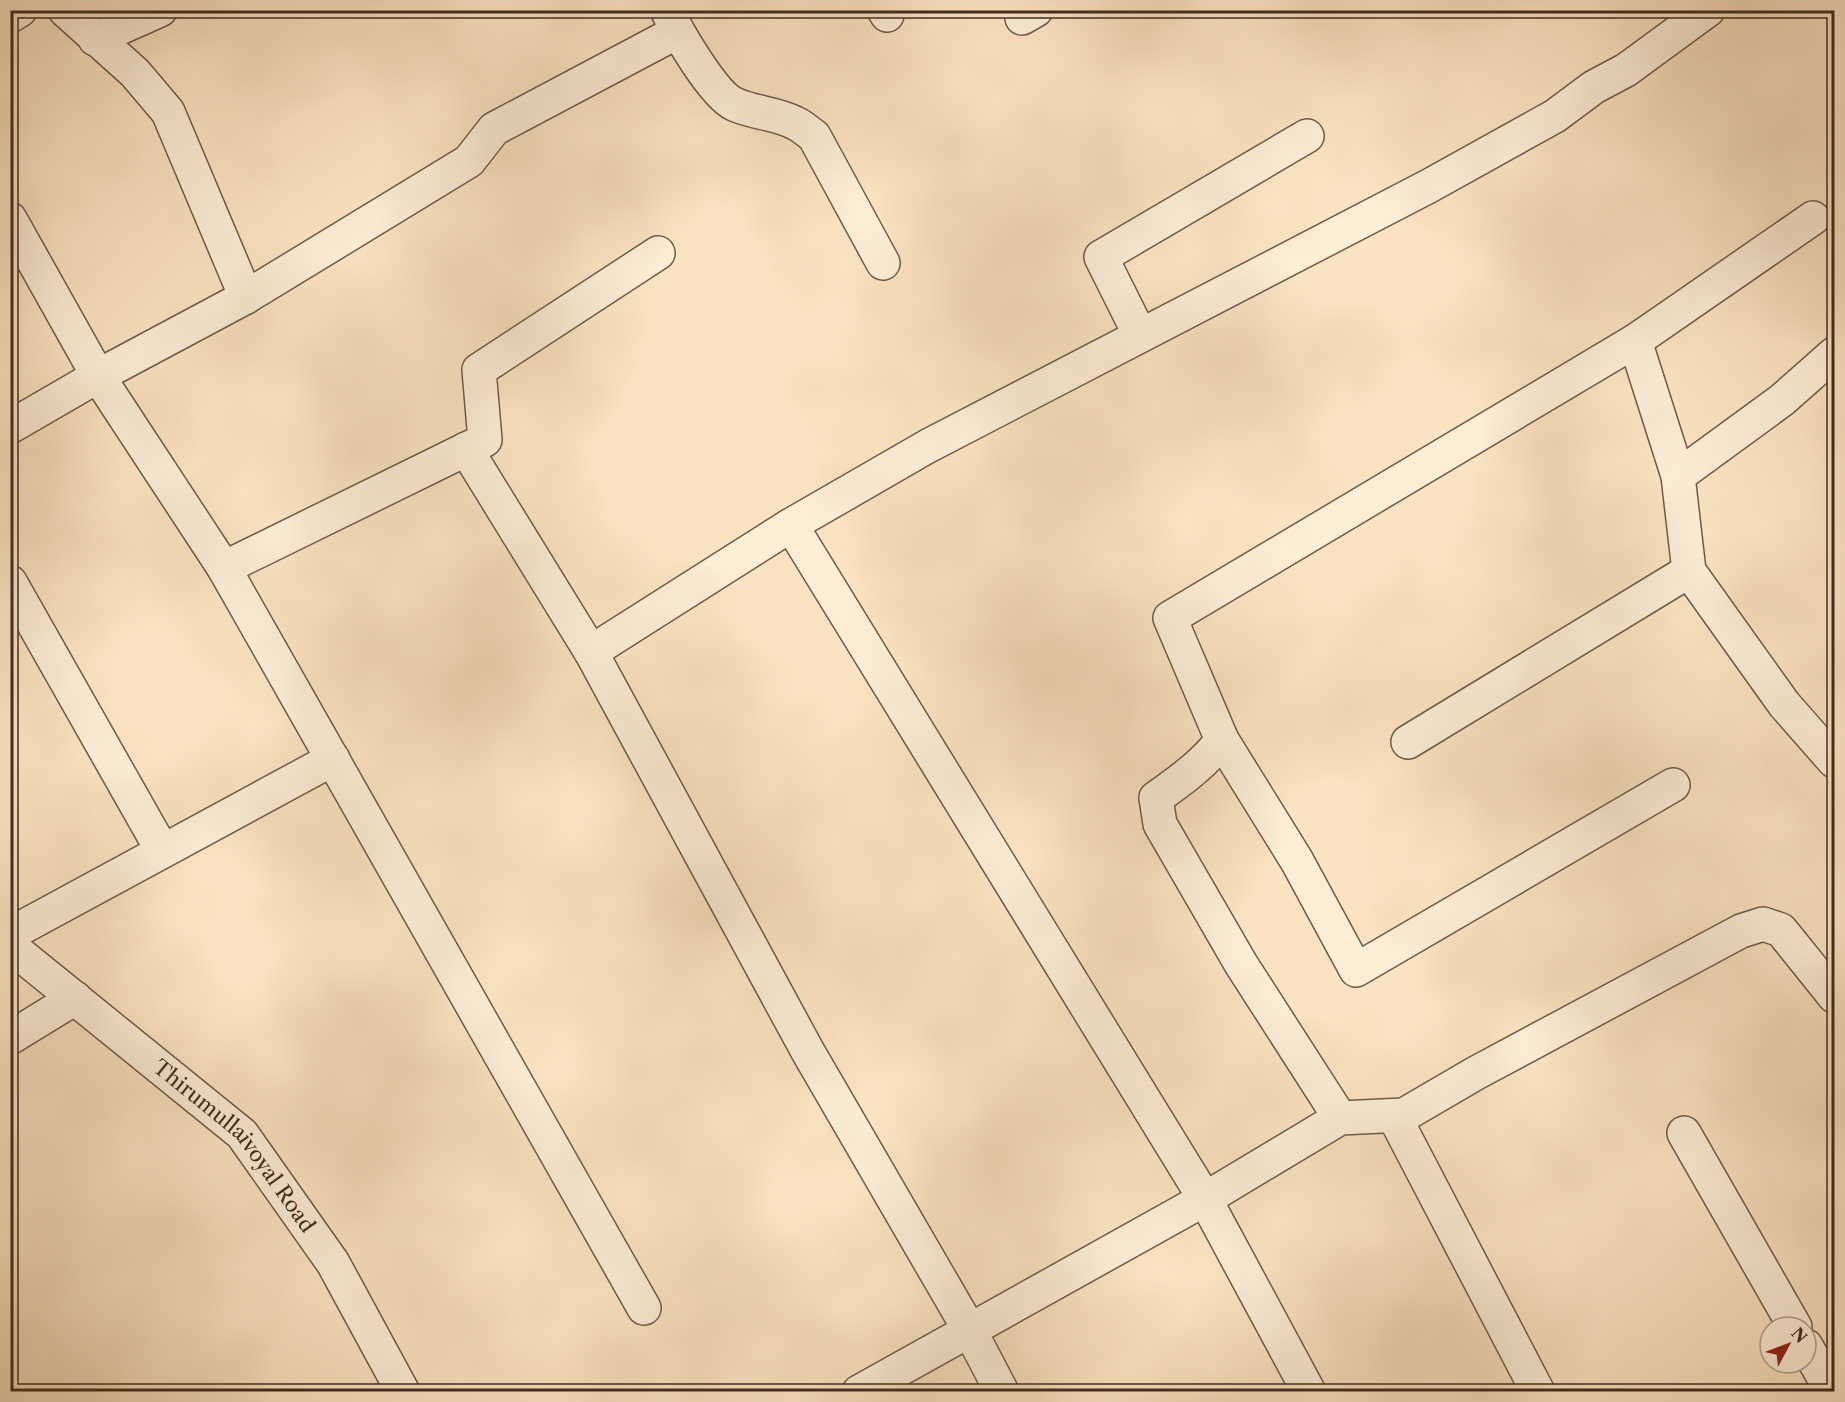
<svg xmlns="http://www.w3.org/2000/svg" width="1845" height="1402" font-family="'Libre Caslon Text',serif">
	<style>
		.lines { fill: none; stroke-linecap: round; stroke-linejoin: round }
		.minor-casing { stroke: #6e5a4a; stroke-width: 36 }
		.minor { stroke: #fcedd7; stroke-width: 33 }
		.labels { text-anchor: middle; stroke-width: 5; stroke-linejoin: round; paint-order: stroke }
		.street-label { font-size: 21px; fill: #402d22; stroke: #fcedd7 }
	</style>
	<rect width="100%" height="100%" fill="#fae3c2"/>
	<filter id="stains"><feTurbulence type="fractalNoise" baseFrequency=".00333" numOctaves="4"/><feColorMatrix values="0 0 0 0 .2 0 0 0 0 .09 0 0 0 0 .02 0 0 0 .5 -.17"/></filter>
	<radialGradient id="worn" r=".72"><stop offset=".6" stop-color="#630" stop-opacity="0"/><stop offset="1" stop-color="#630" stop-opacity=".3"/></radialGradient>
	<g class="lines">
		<!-- minor casing -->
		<g class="minor-casing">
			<g id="minor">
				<path d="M65,10l70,63 33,39 78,185"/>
				<path d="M667,10c10,22 46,84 67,94 19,9 42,9 61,19 7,3 13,9 19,13l69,127"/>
				<path d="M884,10l3,5"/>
				<path d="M10,16l10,-6"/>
				<path d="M1022,18l14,-8"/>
				<path d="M95,39l65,-29"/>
				<path d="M10,219l88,157 126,192 420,740"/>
				<path d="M1140,335l-39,-78 206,-121"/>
				<path d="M1635,341l43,135 11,95 95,133 50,57"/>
				<path d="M10,427l88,-51 148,-79 223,-136 25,-32 183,-97"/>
				<path d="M466,449l125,203 216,398 162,279 33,63"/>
				<path d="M1678,476l104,-76 52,-46"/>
				<path d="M791,525l414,674 104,193"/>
				<path d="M224,568l261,-128 -6,-70 179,-117"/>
				<path d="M10,582l152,268"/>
				<path d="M591,652l200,-127 137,-79 501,-260 126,-70 39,-29 32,-17 82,-60"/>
				<path d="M1222,740c-17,23 -42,41 -66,58l4,26 81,140 99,154"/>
				<path d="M1408,742l281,-171"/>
				<path d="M1673,785l-317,185 -59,-109 -75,-121 -52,-122 465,-277 178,-123"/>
				<path d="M10,934l323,-175"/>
				<path id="s1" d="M10,946l232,188 91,129 70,129"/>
				<path d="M10,1038l65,-40"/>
				<path d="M1394,1116l144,276"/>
				<path d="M1684,1133l111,194"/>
				<path d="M1806,1346l26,46"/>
				<path d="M859,1392l346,-193 135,-81 64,-3 72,-42 265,-142 22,-7 18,6 53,66"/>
			</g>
		</g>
		<!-- minor -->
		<use href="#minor" class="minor"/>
	</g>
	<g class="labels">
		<!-- street labels -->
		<g class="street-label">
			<text dy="7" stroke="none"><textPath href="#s1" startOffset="302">Thirumullaivoyal Road</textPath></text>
		</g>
	</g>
	<!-- margin -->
	<rect width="1845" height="1402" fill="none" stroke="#fae3c2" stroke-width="36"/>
	<rect x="12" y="12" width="1821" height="1378" fill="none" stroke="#402d22" stroke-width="3"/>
	<rect x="18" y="18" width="1809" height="1366" fill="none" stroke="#402d22" stroke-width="1.5"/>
	<!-- north arrow -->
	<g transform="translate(1788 1345) rotate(49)"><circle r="28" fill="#fcedd7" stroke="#b1a08f" stroke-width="1.5"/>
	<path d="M0-4.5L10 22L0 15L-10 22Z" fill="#8f2418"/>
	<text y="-9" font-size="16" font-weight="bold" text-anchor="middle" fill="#402d22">N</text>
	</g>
	<rect width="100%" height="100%" filter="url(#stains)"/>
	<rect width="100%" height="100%" fill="url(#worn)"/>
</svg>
